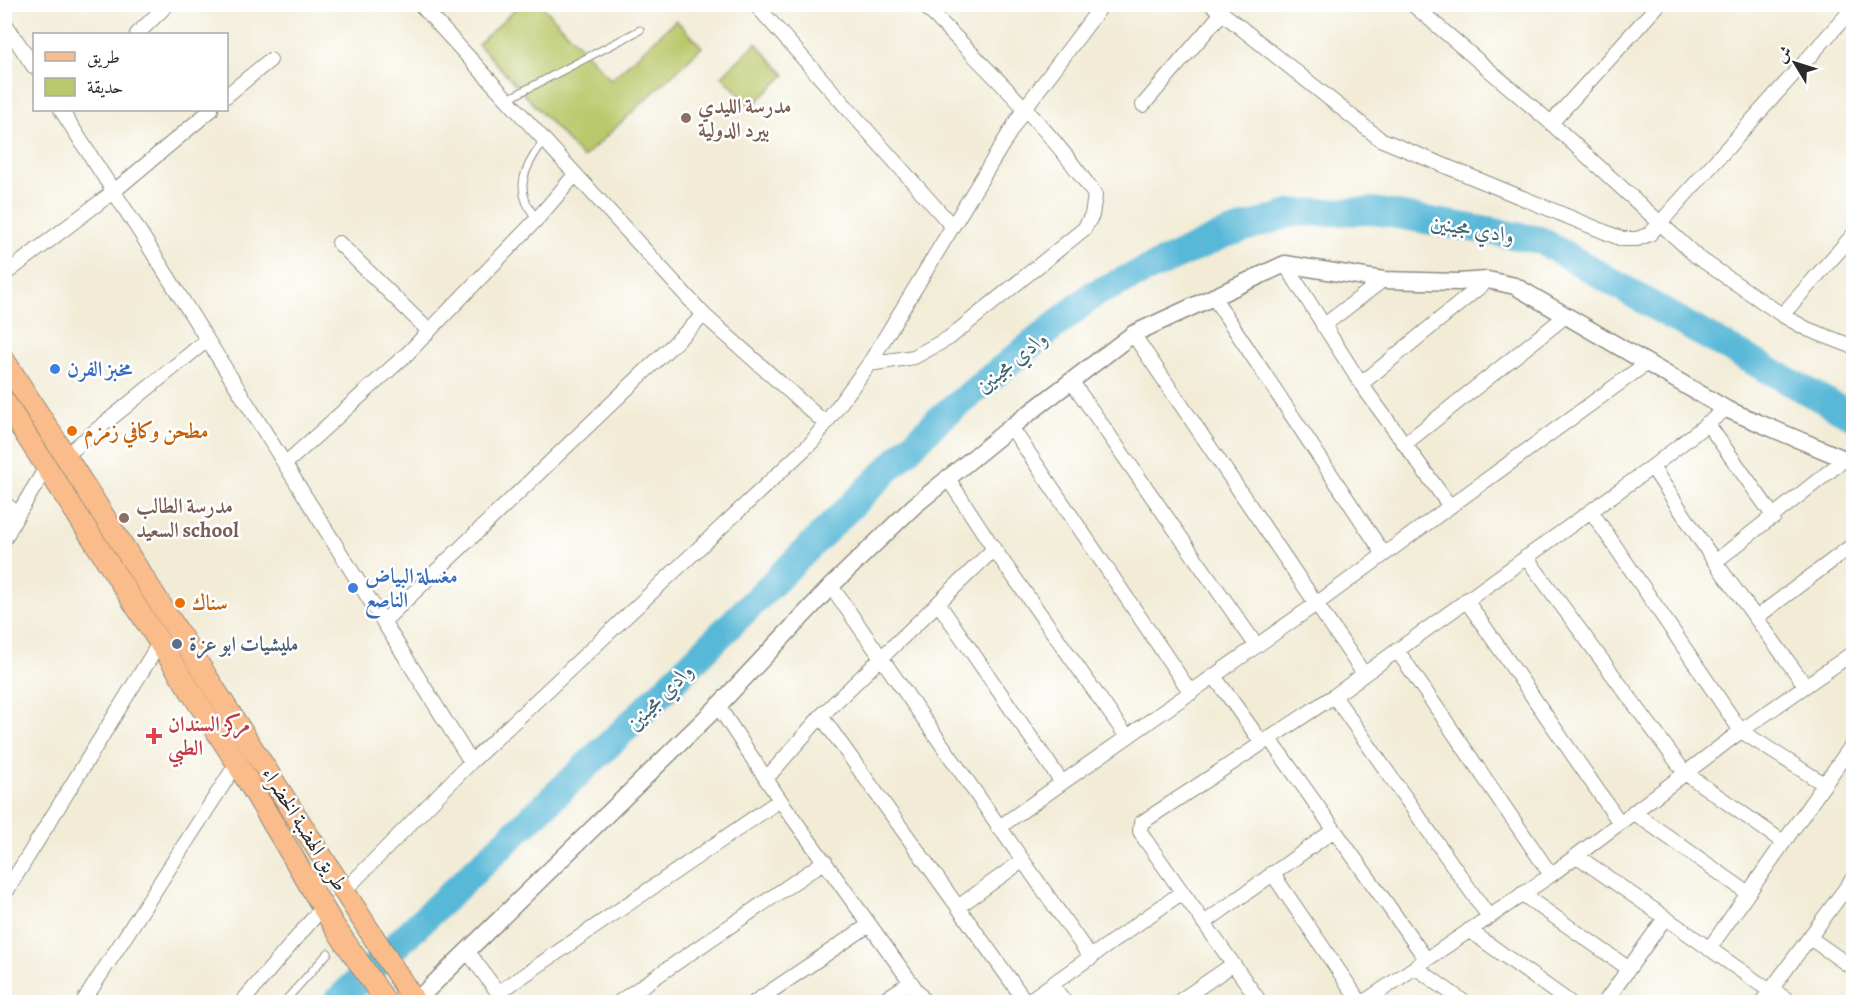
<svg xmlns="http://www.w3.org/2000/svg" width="1858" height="1007" font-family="Alegreya,Amiri,serif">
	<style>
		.green { fill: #b9c86a; stroke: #727a4a; stroke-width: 1.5 }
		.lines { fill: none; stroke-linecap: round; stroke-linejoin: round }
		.river { stroke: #58b8d7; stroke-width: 28 }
		.service-casing { stroke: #8e8c81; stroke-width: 9 }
		.minor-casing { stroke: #8e8c81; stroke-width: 16 }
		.tertiary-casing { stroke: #8e8c81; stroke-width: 19 }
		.primary-casing { stroke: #8e8c81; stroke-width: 23 }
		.service { stroke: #fff; stroke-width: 7 }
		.minor { stroke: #fff; stroke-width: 14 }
		.tertiary { stroke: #fff; stroke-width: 16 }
		.primary { stroke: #f9bc8a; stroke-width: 21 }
		.education-dot { fill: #8d6e63; stroke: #fff; stroke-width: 2 }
		.shop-dot { fill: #3f7fe0; stroke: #fff; stroke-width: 2 }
		.food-dot { fill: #e8710a; stroke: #fff; stroke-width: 2 }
		.service-dot { fill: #5c6f8a; stroke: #fff; stroke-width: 2 }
		.health-dot { fill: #e0444e; stroke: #fff; stroke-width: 2 }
		.labels { text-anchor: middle; stroke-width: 5; stroke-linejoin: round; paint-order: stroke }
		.education-label { font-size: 21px; font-weight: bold; fill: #785e54; stroke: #fff; text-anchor: start }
		.shop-label { font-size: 21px; font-weight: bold; fill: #366cbe; stroke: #fff; text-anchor: start }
		.food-label { font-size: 21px; font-weight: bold; fill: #c56008; stroke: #fff; text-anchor: start }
		.service-label { font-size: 21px; font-weight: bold; fill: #4e5e75; stroke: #fff; text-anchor: start }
		.health-label { font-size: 21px; font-weight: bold; fill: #be3a42; stroke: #fff; text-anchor: start }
		.street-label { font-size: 21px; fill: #2b2b2b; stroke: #fff }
		.water-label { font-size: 22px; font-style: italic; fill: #3d6370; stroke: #fff }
	</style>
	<rect width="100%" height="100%" fill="#fff"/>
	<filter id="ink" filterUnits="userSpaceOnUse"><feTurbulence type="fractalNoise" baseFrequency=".0167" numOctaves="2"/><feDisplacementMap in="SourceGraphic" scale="12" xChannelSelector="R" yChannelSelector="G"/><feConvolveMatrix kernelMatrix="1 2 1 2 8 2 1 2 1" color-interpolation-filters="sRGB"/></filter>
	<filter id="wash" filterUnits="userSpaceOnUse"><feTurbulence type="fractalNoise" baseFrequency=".008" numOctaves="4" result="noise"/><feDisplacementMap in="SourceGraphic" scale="24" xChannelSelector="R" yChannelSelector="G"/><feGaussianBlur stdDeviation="1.35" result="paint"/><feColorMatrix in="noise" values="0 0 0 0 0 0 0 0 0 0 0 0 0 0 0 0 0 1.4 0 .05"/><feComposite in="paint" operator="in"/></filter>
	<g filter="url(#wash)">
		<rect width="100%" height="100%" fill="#f2ecd7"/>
		<!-- green -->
		<path class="green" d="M541,4l70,76 65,-60 26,27 -119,111 -105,-114 42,-39z
			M756,43l29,32 -34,32 -29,-31z"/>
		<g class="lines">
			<!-- river -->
			<path class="river" d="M336,1002l283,-267 319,-315 156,-126 129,-59 69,-22 82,-2 166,29 136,79 178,98"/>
		</g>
	</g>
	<g filter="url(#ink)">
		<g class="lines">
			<!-- service casing -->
			<g class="service-casing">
				<path id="service" d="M506,100l134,-70
					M537,219c-24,-28 -14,-50 6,-77
					M284,1002l44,-49"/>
			</g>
			<!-- minor casing -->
			<g class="minor-casing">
				<path id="minor" d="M420,4l284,311 121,108
					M755,4l197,222
					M1211,4l169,135 242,100h15l13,-5 204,-227
					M1412,4l139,119 145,133 86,59 25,14 47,18
					M4,22l30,45
					M137,34l31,-30
					M226,96l44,-36
					M1143,105l79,-92
					M61,110l82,127 328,525
					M1551,123l108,-119
					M339,243l90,88
					M1285,264l76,120 88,121
					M4,275l109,-83 98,-82
					M1214,298l169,255
					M1782,315l72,-81
					M1323,326l60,-46
					M1133,334l231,340
					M869,364l45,-7 35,-19 135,-109 8,-14 3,-20c-48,-71 -113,-130 -172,-191
					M1072,382l184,263
					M1361,384l127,-104
					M1707,423l67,94
					M1011,427l180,266
					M1406,443l161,-128
					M66,455l141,-115
					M285,464l123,-111 129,-134 37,-43
					M1652,467l63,95 90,123
					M947,477l47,72 133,188
					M4,503l14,11 -14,26
					M1591,511l150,220 83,53
					M18,514l29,-48
					M1526,557l159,216 98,69
					M1715,562l130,-103
					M831,586l260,372
					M1466,600l154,223
					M938,603l123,178
					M1757,617l97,-73
					M384,621l320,-306
					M1397,650l154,225
					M1214,676l48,67
					M1334,696l155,221
					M718,706l62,94 145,202
					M821,716l205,286
					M1269,738l157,221
					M766,779l55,-63 173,-167
					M1633,812l115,81
					M998,828l318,-224 331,-241
					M1577,856l193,135
					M1272,873l88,129
					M344,891l127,-129 341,-320 57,-78 155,-255 79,-105
					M1522,894l106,74
					M4,895l156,-253
					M958,907l64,-46
					M1204,923l130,-93
					M1469,930l100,72
					M1810,938l44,31
					M1709,949l145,-207
					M468,952l37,50
					M1415,967l49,35
					M1052,985l13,17
					M1772,989l18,13
					M498,993l282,-193
					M83,1002l154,-239
					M242,1002l80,-94
					M619,1002l206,-141
					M755,1002l114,-77
					M881,1002l30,-20
					M1027,1002l154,-109
					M1178,1002l54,-37
					M1260,1002l-116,-164 -4,-7 1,-8 193,-127 318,-229 74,-58
					M1364,1002l187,-127 190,-144 113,-79
					M1605,1002l60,-84
					M1762,1002l92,-125"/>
			</g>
			<!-- tertiary casing -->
			<g class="tertiary-casing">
				<path id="tertiary" d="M415,1002l303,-296 113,-120 83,-80 97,-79 122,-93 152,-70 98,16 75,2 30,-2 27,6 211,123 128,54"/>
			</g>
			<!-- primary casing -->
			<g class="primary-casing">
				<path id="primary" d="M4,360l411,642
					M4,401l233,362 97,163 52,76"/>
			</g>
			<!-- service -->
			<use href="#service" class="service"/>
			<!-- minor -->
			<use href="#minor" class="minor"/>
			<!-- tertiary -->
			<use href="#tertiary" class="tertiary"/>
			<!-- primary -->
			<use href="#primary" class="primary"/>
		</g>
	</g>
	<!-- markers -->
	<g class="education-dot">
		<circle cx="686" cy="118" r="6"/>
		<circle cx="124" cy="518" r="6"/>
	</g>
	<g class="shop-dot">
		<circle cx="55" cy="369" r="6"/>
		<circle cx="353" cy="588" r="6"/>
	</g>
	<g class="food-dot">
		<circle cx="72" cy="431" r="6"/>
		<circle cx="180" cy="603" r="6"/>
	</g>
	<circle class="service-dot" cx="177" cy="644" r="6"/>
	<path class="health-dot" d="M151 727h6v6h6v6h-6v6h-6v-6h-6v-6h6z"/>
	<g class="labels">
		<!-- education labels -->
		<g class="education-label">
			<text x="698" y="113">مدرسة الليدي<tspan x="698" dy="24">بيرد الدولية</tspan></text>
			<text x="136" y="513">مدرسة الطالب<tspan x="136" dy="24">السعيد school</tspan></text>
		</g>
		<!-- shop labels -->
		<g class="shop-label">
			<text x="67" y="376">مخبز الفرن</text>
			<text x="365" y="583">مغسلة البياض<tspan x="365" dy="24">الناصع</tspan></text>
		</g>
		<!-- food labels -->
		<g class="food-label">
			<text x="84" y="438">مطحن وكافي زمزم</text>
			<text x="192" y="610">سناك</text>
		</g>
		<!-- service labels -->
		<g class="service-label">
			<text x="189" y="651">مليشيات ابو عزة</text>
		</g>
		<!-- health labels -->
		<g class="health-label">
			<text x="168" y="731">مركز السندان<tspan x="168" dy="24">الطبي</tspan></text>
		</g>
		<!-- street labels -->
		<g class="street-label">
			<text transform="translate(305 829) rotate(58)" y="7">طريق الهضبة الخضراء</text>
		</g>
		<!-- water labels -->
		<g class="water-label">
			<text transform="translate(1473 228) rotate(10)" y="8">وادي مجينين</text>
			<text transform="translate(1011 361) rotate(-39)" y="8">وادي مجينين</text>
			<text transform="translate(659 696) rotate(-45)" y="8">وادي مجينين</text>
		</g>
	</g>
	<!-- margin -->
	<rect width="1858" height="1007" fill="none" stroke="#fff" stroke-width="24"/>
	<!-- legend -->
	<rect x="33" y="33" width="195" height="78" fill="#ffffff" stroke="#aaaaaa" stroke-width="1.5"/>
	<rect x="45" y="52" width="30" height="9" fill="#f9bc8a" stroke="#aaaaaa" stroke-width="1.5"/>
	<text x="87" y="63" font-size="18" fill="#2b2b2b">طريق</text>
	<rect x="45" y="78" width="30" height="18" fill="#b9c86a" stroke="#aaaaaa" stroke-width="1.5"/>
	<text x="87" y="93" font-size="18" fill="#2b2b2b">حديقة</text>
	<!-- north arrow -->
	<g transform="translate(1795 63) rotate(308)" stroke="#ffffff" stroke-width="4.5" paint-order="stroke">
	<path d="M0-4.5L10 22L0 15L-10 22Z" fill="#2b2b2b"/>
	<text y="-9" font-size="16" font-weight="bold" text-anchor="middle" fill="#2b2b2b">ش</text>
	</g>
</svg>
